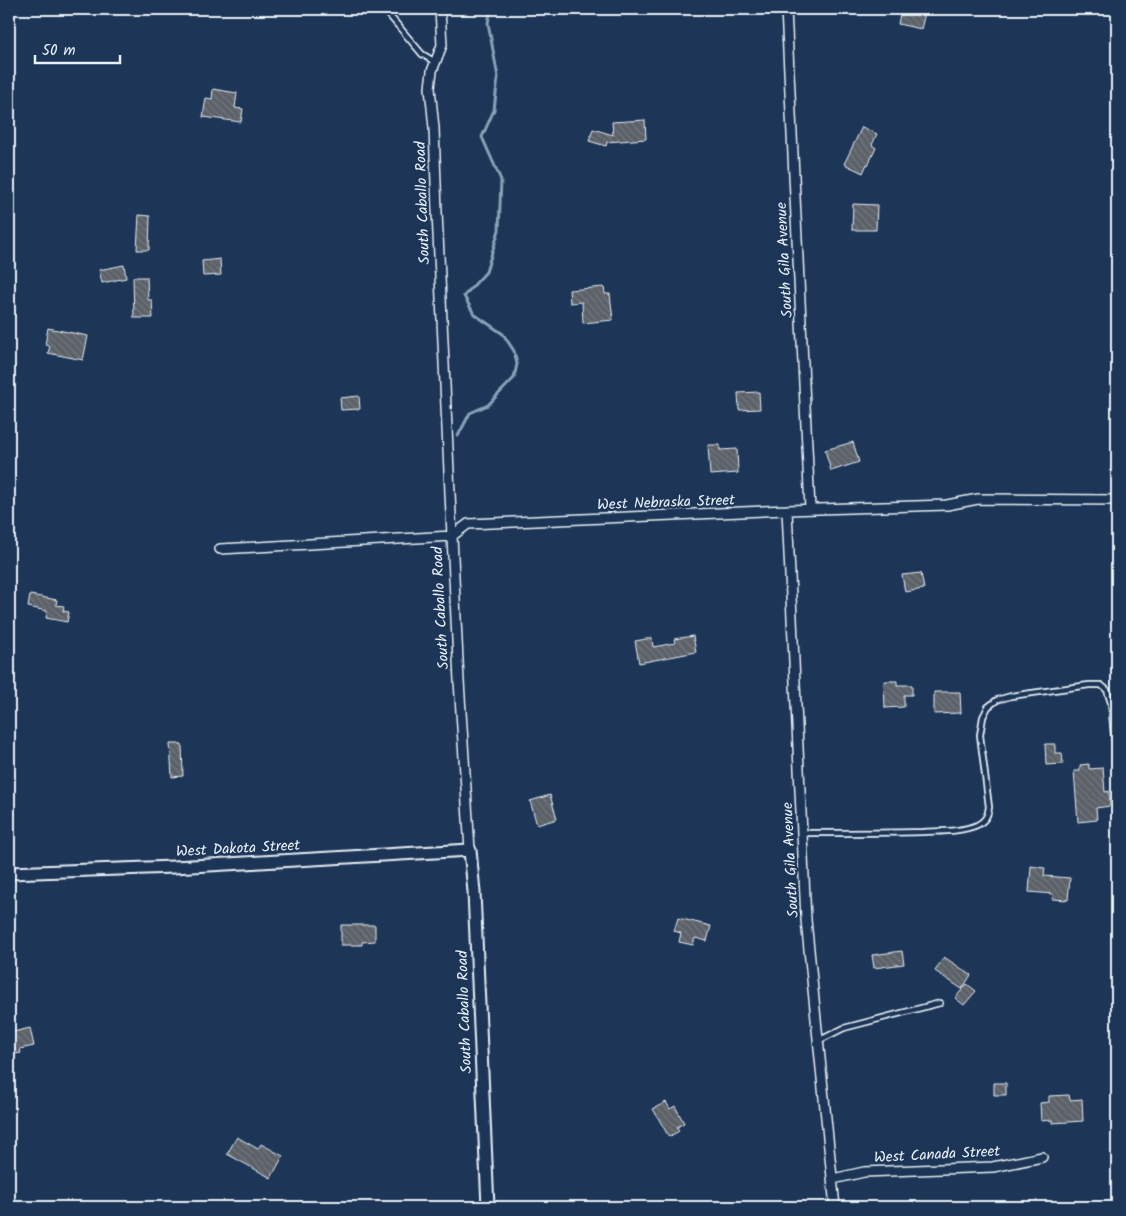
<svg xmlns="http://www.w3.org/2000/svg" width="1126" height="1216" font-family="Kalam,sans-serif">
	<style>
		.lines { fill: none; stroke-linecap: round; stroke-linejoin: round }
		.stream { stroke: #87a3b8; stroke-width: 3 }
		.building { fill: url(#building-back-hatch); stroke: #e8f1f8 }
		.service-casing { stroke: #e8f1f8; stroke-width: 8 }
		.minor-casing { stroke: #e8f1f8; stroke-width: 12 }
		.tertiary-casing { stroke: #e8f1f8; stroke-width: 15 }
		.service { stroke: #1d3557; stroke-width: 4.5 }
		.minor { stroke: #1d3557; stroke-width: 9 }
		.tertiary { stroke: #1d3557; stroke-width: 11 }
		.labels { text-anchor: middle; stroke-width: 4.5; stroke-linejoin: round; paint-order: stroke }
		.street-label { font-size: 15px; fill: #e8f1f8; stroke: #1d3557 }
	</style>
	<defs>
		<pattern id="building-back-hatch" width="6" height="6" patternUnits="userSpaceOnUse" patternTransform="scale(1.25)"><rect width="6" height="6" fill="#5b6167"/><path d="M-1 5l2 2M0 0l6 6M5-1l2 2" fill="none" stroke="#73787e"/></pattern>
	</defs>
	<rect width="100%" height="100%" fill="#1d3557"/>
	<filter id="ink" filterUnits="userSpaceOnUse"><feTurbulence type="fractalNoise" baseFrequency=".02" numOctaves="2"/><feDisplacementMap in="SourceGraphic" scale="10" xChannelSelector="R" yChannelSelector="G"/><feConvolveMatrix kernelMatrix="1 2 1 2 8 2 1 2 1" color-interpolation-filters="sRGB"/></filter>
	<g filter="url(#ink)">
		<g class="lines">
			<!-- stream -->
			<path class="stream" d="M458,436l12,-23 18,-8 26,-27 3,-14 -3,-13 -11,-17 -29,-20 -10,-18 22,-24 13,-42 2,-50 -19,-43 12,-27 4,-33 -10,-54 3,-14"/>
		</g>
		<!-- building -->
		<path class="building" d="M901,9h25l-5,20 -23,-5z
			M213,89l24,4 -2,15 8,1 -2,13 -38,-5 3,-19 6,1z
			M645,120l1,19 -39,3 -1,4 -17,-5 4,-12 20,6 -1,-13z
			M862,127l15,7 -5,11 4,3 -8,17 -1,-1 -4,9 -19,-9z
			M853,204l24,1 -1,25h-24z
			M139,215l11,1 -1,34h-12z
			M220,259l1,16 -18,1 -1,-15z
			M124,265l2,13 -24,5 -3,-13z
			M133,277h14l1,23h4l1,18h-19z
			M604,287l1,7h5l3,26 -30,3 -1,-21 -12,1 -1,-13z
			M48,328l40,8 -5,24 -35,-7 2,-7 -5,-1z
			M759,392l1,17 -21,1 -1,-17z
			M359,396l1,13 -19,1 -1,-12z
			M853,442l6,20 -28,9 -6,-21z
			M708,445h12v5l17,-1 1,24 -28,2z
			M921,573l3,16 -19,3 -3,-17z
			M30,595l27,5 -1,5 8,1 -1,5 6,1 -2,10 -21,-4 1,-7 -19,-4z
			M693,636l3,16 -57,11 -4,-22 17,-3 1,9 22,-4 -1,-4z
			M884,681h13v4h15v10h-8v12l-19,1z
			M934,692h26l1,21 -27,1z
			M170,744h12l1,32 -11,1z
			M1045,744h10v9h7l1,11 -17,1z
			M1089,764v5l14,-1 2,24 4,-1 1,15 -14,2 1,12 -19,2 -4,-51h6v-6z
			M550,795l7,24 -20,6 -7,-24z
			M1031,866l14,2 -1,8 26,2 -2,22 -16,-1 1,-5 -24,-2z
			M678,918l33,8 -4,15 -12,-3 -2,7 -14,-3 2,-9 -7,-2z
			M341,925h34v16l-13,1v3h-21z
			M902,951l2,13 -30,4 -2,-13z
			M944,957l27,18 -9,14 -27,-18z
			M967,984l9,7 -12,14 -9,-7z
			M30,1028l4,18 -14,3 1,4 -11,2 -1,-8v-14z
			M994,1083h12v12h-12z
			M1069,1095l1,5 12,-1 1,22 -31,2v-3l-11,1 -1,-18 9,-1v-6z
			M666,1102l4,7 5,-3 9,17 -7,4 2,4 -10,6 -16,-28z
			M237,1137l21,12 3,-5 22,12 -12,22 -44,-24z"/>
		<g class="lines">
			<!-- service casing -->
			<g class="service-casing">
				<path id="service" d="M384,9l38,45 13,8
					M803,833c40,0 80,0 120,-1 17,-1 38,0 54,-7 8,-4 11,-9 12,-18l-9,-72 3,-18 5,-10 9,-7 14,-4 78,-11h12l6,5 4,13 6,63
					M818,1041l26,-13 96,-25"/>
			</g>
			<!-- minor casing -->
			<g class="minor-casing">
				<path id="minor" d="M440,9l2,36 -10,26 -2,17 4,40 3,84 15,324 7,145 11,169
					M786,9l24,500
					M787,510l19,410 29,287
					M220,549l232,-13 16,-12 319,-14 160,-5 31,-6 139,1
					M833,1179l31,-7 129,-5 49,-10"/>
			</g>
			<!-- tertiary casing -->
			<g class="tertiary-casing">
				<path id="tertiary" d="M9,873l165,-6 296,-17 4,42 14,315"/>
			</g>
			<!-- service -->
			<use href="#service" class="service"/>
			<!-- minor -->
			<use href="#minor" class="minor"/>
			<!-- tertiary -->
			<use href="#tertiary" class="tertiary"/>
		</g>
	</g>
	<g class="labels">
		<!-- street labels -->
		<g class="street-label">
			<text transform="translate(422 203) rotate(-92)" y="5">South Caballo Road</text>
			<text transform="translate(784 260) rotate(-93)" y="5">South Gila Avenue</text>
			<text transform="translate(666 502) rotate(-2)" y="5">West Nebraska Street</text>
			<text transform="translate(440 608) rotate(-93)" y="5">South Caballo Road</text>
			<text transform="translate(238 848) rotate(-3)" y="5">West Dakota Street</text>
			<text transform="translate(790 860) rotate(-93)" y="5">South Gila Avenue</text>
			<text transform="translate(464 1012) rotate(-92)" y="5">South Caballo Road</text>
			<text transform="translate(937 1154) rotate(-3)" y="5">West Canada Street</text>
		</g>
	</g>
	<!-- margin -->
	<rect width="1126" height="1216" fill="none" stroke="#1d3557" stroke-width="30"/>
	<rect x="15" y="15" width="1096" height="1186" fill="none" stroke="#e8f1f8" stroke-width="2" filter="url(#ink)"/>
	<!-- scale -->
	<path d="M35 55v8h85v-8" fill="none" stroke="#e8f1f8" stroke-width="2.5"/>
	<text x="42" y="55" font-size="15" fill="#e8f1f8" stroke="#1d3557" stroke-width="4" paint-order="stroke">50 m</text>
</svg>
